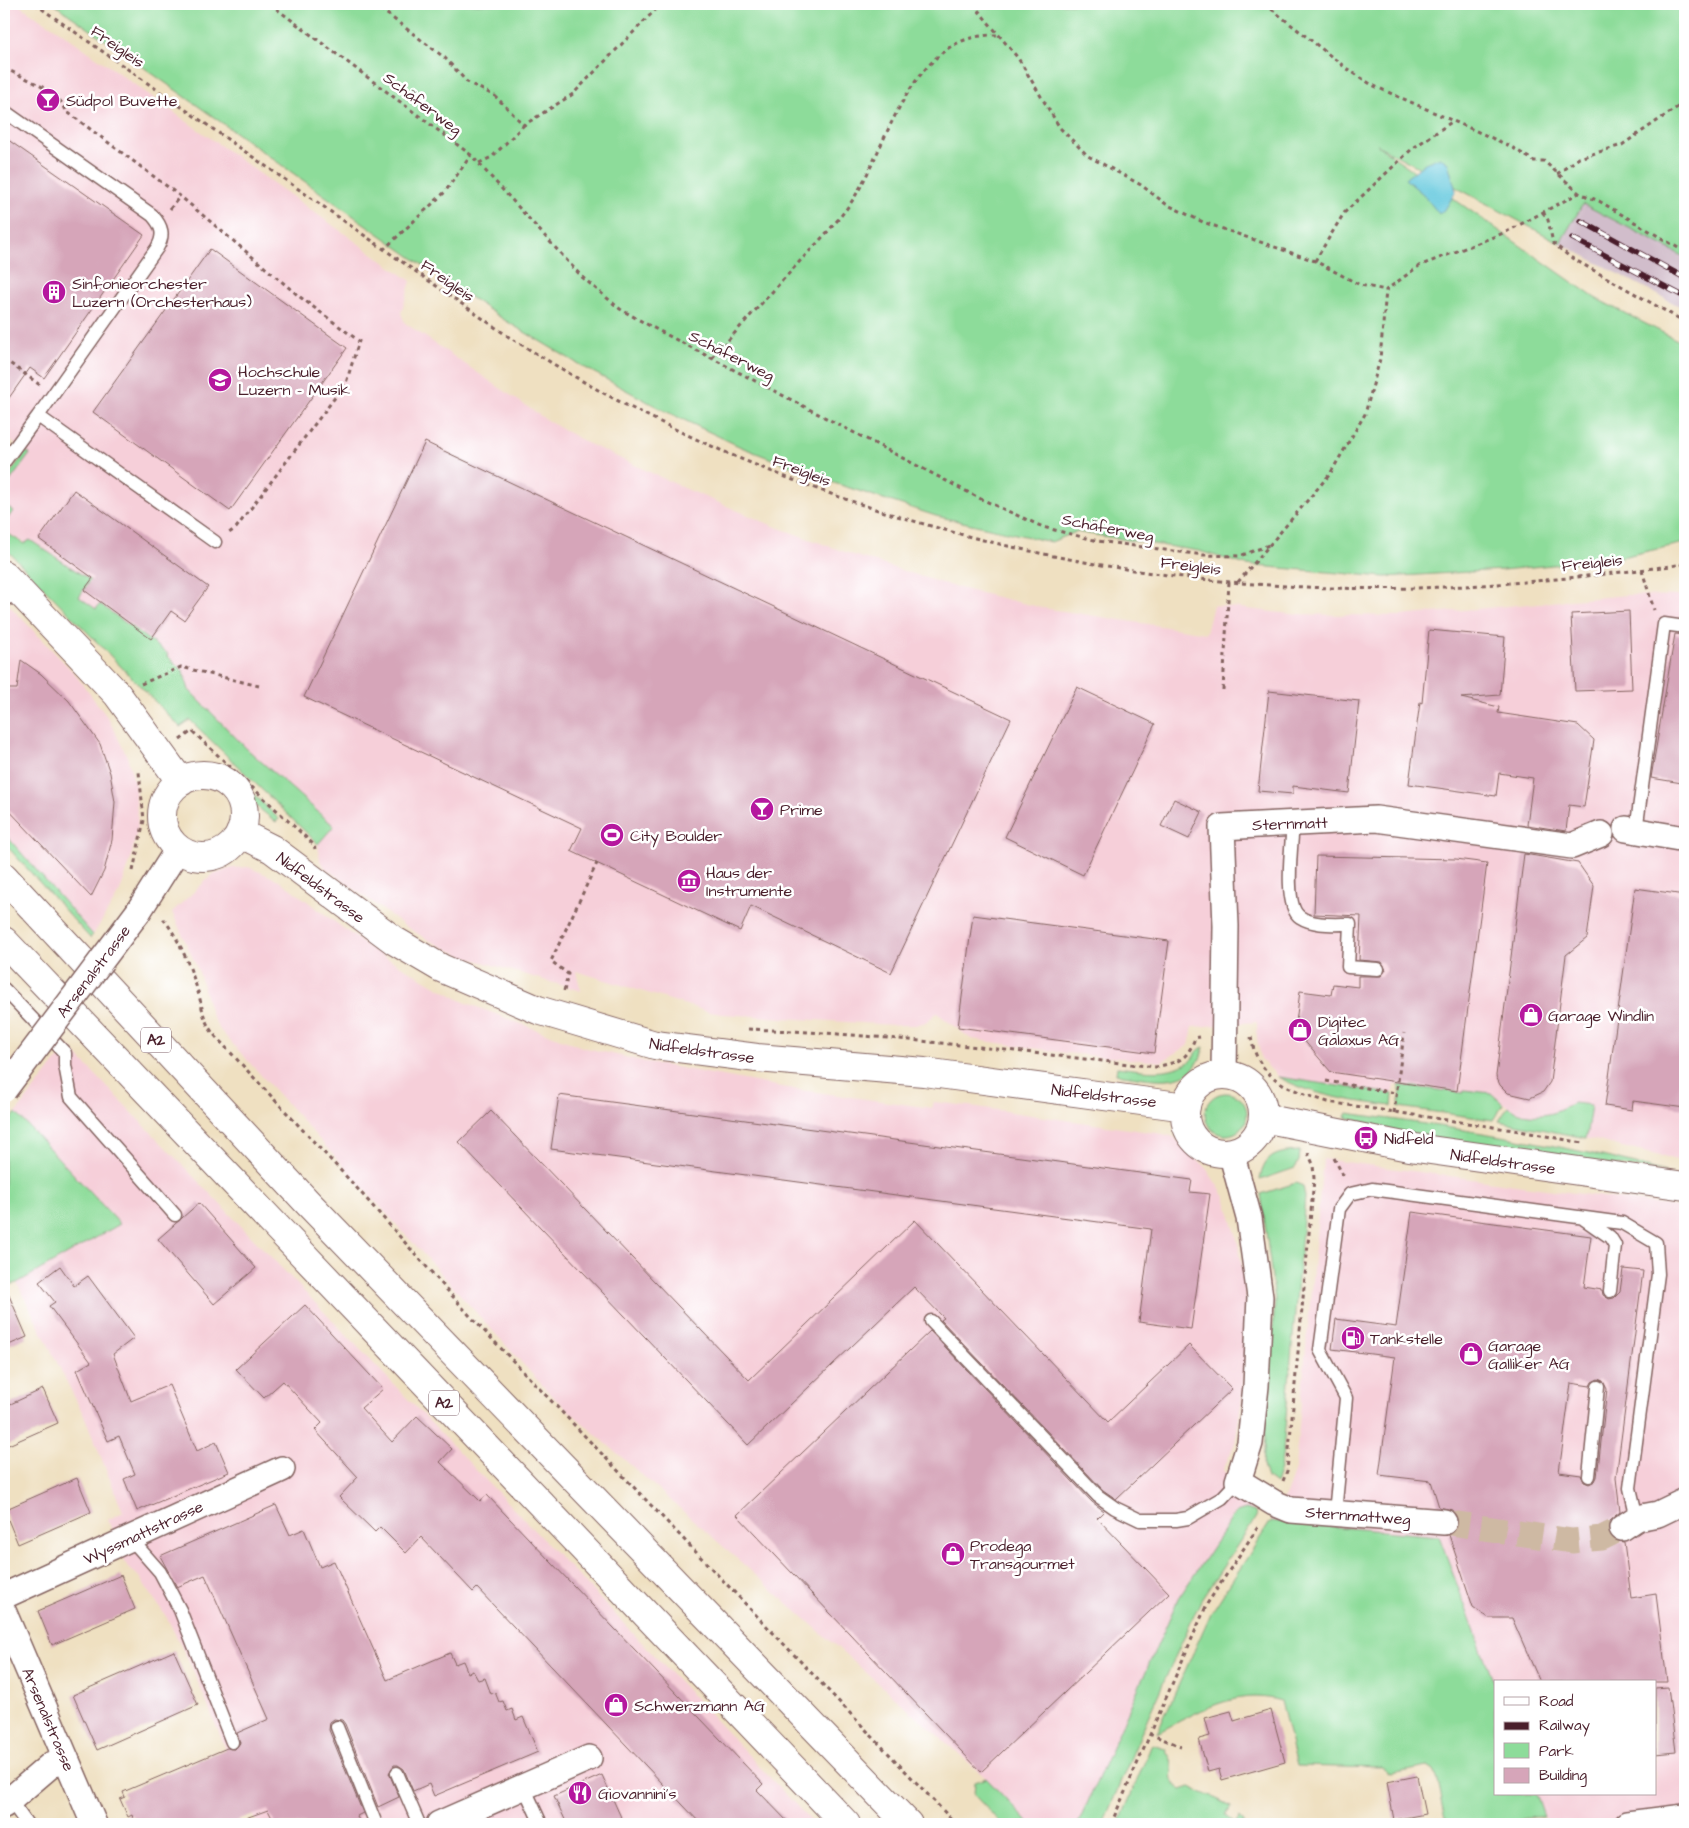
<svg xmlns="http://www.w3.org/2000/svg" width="1689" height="1828" font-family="'Architects Daughter',sans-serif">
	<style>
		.built { fill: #f6cfd9 }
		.industrial { fill: #d1bdcb }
		.green { fill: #8ddc9a; stroke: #6c7e62 }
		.water { fill: #60c7dd; stroke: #557384 }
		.building { fill: #d6a5b9; fill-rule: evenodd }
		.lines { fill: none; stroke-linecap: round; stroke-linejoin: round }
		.street-tunnel { stroke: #ceb9a3; stroke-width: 25; stroke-dasharray: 25 12; stroke-linecap: butt }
		.lane-casing { stroke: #846360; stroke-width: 15 }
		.street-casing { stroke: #846360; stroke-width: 28 }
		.secondary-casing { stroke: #846360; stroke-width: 30 }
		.highway-casing { stroke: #846360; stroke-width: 30 }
		.path { stroke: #846360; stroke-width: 3; stroke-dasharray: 4 4; stroke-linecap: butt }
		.lane { stroke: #fff; stroke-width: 12 }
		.street { stroke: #fff; stroke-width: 25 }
		.secondary { stroke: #fff; stroke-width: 28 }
		.highway { stroke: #fff; stroke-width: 28 }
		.rail-casing { stroke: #4a1f2b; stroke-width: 5.5 }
		.rail { stroke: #fff; stroke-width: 4; stroke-dasharray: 11; stroke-linecap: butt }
		.street-bridge-casing { stroke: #846360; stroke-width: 28; stroke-linecap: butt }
		.street-bridge { stroke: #fff; stroke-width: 25 }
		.labels { text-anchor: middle; stroke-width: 5; stroke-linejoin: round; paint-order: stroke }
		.shield { fill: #fff; stroke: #80626b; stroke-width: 1 }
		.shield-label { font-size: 15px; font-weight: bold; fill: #4a1f2b }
		.street-label { font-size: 16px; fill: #4a1f2b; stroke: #fff }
		.poi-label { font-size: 16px; fill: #4a1f2b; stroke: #fff; text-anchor: start }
	</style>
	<rect width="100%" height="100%" fill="#fff"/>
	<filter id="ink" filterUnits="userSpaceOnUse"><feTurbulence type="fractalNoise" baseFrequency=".02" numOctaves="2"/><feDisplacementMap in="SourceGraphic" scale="10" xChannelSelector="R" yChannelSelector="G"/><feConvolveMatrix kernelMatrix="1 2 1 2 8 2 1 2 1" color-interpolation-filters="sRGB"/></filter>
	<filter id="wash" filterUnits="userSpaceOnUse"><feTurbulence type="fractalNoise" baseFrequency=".0096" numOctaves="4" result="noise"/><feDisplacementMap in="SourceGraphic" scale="20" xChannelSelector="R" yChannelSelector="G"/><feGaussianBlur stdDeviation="1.12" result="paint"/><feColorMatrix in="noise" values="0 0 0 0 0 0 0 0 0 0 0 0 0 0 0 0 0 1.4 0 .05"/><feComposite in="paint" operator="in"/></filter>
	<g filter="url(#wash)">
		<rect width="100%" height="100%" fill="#efe0c1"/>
		<!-- built -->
		<path class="built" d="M4,4h13l41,26 353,251 -10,32 4,10 143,98 39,22 97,45 92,39 80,29 95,30 92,22 163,25 7,-28 78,9 108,2 228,-21 58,1v566l-99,-24 4,-33 -17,-2 -12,8 -16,4h-16l-16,-4 -22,-18 -26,-3 -2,4 -69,-9 -1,9 -115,-17 -17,-18 -4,-21v-16l-64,5 -4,18 -28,17 -95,-9 -95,-14 -34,-26 -11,9 -10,3h-22l-172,-11 -13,-2 -133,-41 5,20 -119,-35 -32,-15 -25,-15 -81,-59 -4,-6 -2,-17 16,-18 -87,-77 -58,-59 -6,-19 -16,-16 -67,-50 -3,5 -19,-13 12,-17 -86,-49v-7l9,-13 -9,-7v-15l25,-35 -23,-17 -2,2z
			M4,600l70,73 34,45 19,38 8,29 3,42 -8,35 -10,29 -27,44 -89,-102z
			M248,867l31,13 92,69 93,53 118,45 60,14 151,28 139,19 2,-6 43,5 186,27 11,3 30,28 21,32 11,37 9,47v74l-3,45 -7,43 -12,27 32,42 -9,-3 -68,90 -100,225h-48l-44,-46 -435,-383 -331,-365 -9,-16 -12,-42 -27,-60 40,-37 20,-7z
			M68,1046l538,559 208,219h-557l-64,-154 -26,-52 -27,-40 -16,-16 -16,-42 15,-8 -37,-92 -69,-137 102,-59 -103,-111z
			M1323,1159l362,49v607l-62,9h-76l-11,-30h119v-112h-160v4l-56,-150 -168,-15 16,-29 8,-23z"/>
		<!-- industrial -->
		<path class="industrial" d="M1583,204l102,53v52l-125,-66z"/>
		<!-- green -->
		<path class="green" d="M54,4h1631v253l-102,-53 -23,39 -183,-98 218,153 90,46v199l-73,16 -110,11 -117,7 -139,-12 -47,-14 -123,-19 -25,10 -115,-26 -108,-35 -87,-34 -80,-38 -81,-44 -74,-44 -72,-48z
			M26,451l4,3 -26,35v-7z
			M4,504l9,7 -9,13z
			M4,531l20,13 6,-4 60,40 -11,17 17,12 4,-5 68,50 -1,2 16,15 6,19 58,59 87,77 -16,18 -128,-124 -10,7 -176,-180z
			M239,780l40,39 -3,3 -26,-21z
			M4,833l89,102 -3,3 -86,-95z
			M1204,1047c-10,45 -54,31 -88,27l1,-7c24,3 48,8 70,-4 8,-4 8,-13 17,-16z
			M1278,1077l115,17 -1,12c-40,-5 -78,-10 -114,-29z
			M1399,1085l64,8 1,-3 27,3 12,11 -10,16 -94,-13 2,-16 -2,-1z
			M1205 1114a21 21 0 1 1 42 0a21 21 0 1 1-42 0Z
			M1573,1103l18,2 -5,33 -87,-17 9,-14c20,14 46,9 65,-4z
			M16,1113l104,111 -103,59 -13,3v-158z
			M1347,1113c108,15 214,30 318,59l-245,-34 -75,-21z
			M1300,1151l-1,10 -4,7 -35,12c4,-25 17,-28 40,-29z
			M1296,1183l7,3 2,11 -22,254 -3,18 -5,15 -8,-6 -4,-13 12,-165 -14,-106z
			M1246,1509l9,3 1,5 -55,83 -53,117 -45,107h-25l100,-225 58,-87z
			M1271,1521l168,15 56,150v108h41l8,23 -53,7h-44l-10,-47 -3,-6 -6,-4 -38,7 -7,-6 -86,-2 -16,-65c-45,-14 -85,12 -124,32l54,-120z
			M1152,1744l13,4c1,4 5,8 6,12 4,15 -6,17 10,30l9,-3 42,19 -7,9 10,8 5,-6 5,7h-126z
			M986,1778l44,46h-28l-28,-29 1,-13z"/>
		<!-- water -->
		<path class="water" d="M1440,157l8,6 8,28 -10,17 -7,6 -16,-20 -18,-15 20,-16z"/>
		<g id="blocks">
			<!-- building -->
			<path class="building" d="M4,137l140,98 -100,143 -14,-10 -26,37z
				M210,249l137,99 -117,163 -137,-99z
				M425,442l586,277 -120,254 -140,-67 -11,25 -169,-80 11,-23 -278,-131z
				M74,490l134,97 -24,33 -13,-9 -20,28 -67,-49 9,-12 -54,-39z
				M1629,611l3,78 -57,2 -4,-77z
				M1429,630l76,7 -5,58 -39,3 38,9 -1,6 80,12 16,15 -10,67 -15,-2 -3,26 -39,-6 6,-47 -34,-5 -3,23 -87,-12 11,-82 2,1z
				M1675,634l10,1v128l-3,20 -31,-5z
				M21,660l20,14 28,27 31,43 10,29 5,29 -3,38 -8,31 -13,26 -87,-92v-116h13z
				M1077,687l78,37 -72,151 -78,-38z
				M1269,691l90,10 -10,92 -56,-7v8l-35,-3z
				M1174,799l28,13 -13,27 -28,-13z
				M1524,854l54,9 16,23 -7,52 -21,17 -16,127 -7,10 -13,6 -22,-5 -8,-8 -4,-9z
				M1316,856l140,3 31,4 -30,228 -126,-19 -36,-42 5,-39 31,4 2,-11 25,3v-11h23l5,-6 -4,-8 -23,-2 2,-44 -47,-2z
				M1635,888l50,7v213l-52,-7 -1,9 -27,-4z
				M973,915l196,26 -15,112 -196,-26z
				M559,1095l633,85 -2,12 20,2 -19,135 -52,-7 12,-93 -600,-80z
				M491,1111l258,269 166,-160 193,202 81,-77 43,44 -116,110 -13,-9 -162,-170 3,-2 -30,-31 -166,158 -289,-303z
				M199,1203l57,65 -42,36 -56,-65z
				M1412,1212l179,24 -7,51 18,3 1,5 6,4 5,-1 6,-6 3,-23 20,2 -27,207 4,34 -11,9 -1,7 2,8 5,5 9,1 7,56 25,-4 11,88h-127l-28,-64h-23l-16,-11 -24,-72 7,-5 1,-14 -5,-6 -13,-3 -8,-26 -52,-6 16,-118 -63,-8 4,-30 60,8zM1598,1379l5,2 4,8 -10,88 -2,4 -6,3 -5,-2 -3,-7 -22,-3 12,-89 19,3 2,-4z
				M60,1266l14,20 14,-10 46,62 -21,16 18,47 38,-16 28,66 19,-9 13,30 -92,39 -13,-32 11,-5 -16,-38 -11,5 -31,-71 14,-8 -42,-56 6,-4 -16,-20z
				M4,1284l23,53 -23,10z
				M305,1305l78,84 -22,19 31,34 25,-26 35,33 -12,13 40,39 7,-6 276,289 -6,6 33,34h-89l-224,-236 -4,4 -52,-55 -15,16 -26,-26 -5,5 -36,-35 19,-20 -43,-47 7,-7 -39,-42 -19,17 -28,-29z
				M930,1331l162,171 12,9 -7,7 72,75 -188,179 -244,-257z
				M43,1389l15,34 -54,24v-40z
				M77,1478l14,34 -73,32 -14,-34z
				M276,1505l14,30 14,-6 16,38 14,-6 53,119 63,-27 5,11 8,-3 5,12 5,-2 5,9 7,-2 6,16 4,-2 4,10 4,-1 4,10 5,-2 4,11 7,-3 15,35 -104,44 -5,-12 -16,7 -9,-22 -6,-4h-4l-5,8 10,24 -21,10 -33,-83 -3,-4 -8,-1 -4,3 -1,8 34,83 -6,3 3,8h-85l-7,-14 -39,14h-94l-3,-9 -4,2 -8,-18 5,-2 -2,-5 104,-44 8,1 5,-6 -3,-10 32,-14 -64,-144 -28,12 -17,-31z
				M121,1575l14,34 -83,36 -14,-34z
				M174,1651l24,54 -101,45 -24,-55z
				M1668,1687l8,65 -21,2v-66z
				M1271,1710l14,52 -63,18 -3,-11 -11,3 -9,-33 11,-3 -5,-18 26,-7 3,10z
				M602,1775l22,49h-57l-13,-28z
				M1417,1776l8,38 -31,6 -7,-38z"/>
		</g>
	</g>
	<g filter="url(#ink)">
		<use href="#blocks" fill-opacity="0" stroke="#846360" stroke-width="1"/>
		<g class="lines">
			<!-- street-tunnel -->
			<path class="street-tunnel" d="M1444,1522l128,19 30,-3 20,-10"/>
			<!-- lane casing -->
			<g class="lane-casing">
				<path id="lane" d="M4,111l148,104c10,11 13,20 5,33l-119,168
					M4,462l34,-46 177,126
					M4,601l13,-12
					M1293,823c-1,20 -10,83 7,94 14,9 34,7 50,7l-2,43 30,2
					M1636,831l28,-207 21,3
					M4,989l61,64v12l6,32 104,118
					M1584,1219l26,18 5,8 -5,46
					M931,1321l167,175 17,12 25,12h36l12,-2 34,-20 16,-17
					M1589,1476l9,-89
					M1335,1513l11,-115 -26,-48 19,-141 11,-15 22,-5 250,34 34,20 2,31 -28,214 7,30
					M130,1538l30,34 20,38 52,132
					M337,1727l39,97
					M397,1773l22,51
					M524,1787l17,37
					M10,1800l17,24"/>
			</g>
			<!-- street casing -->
			<g class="street-casing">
				<path id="street" d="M1626,829l59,10
					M138,912l40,-63
					M1224,1074l2,-148 -4,-99 154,-8 196,27 29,-12
					M1231,1152l18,66 11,79 -4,89 -6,57 -12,38 36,22 17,7 153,12
					M1622,1528l15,-10 21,-4 27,-13
					M4,1596l278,-127
					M4,1613l90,211
					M4,1805l48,-41 14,-6
					M439,1824l150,-66
					M1627,1824l58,-7"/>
			</g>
			<!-- secondary casing -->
			<g class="secondary-casing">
				<path id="secondary" d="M4,575l113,119 64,88
					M162 816a41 41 0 1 1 82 0a41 41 0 1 1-82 0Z
					M240,833l32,16 123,92 46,27 97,42 117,35 102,13 167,14 262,35
					M1185 1114a39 39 0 1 1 78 0a39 39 0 1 1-78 0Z
					M1263,1118l146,29 276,39"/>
			</g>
			<!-- highway casing -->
			<g class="highway-casing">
				<path id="highway" d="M4,877l304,326 600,621
					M4,941l842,883"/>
			</g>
			<!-- path -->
			<path class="path" d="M35,4l474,333c46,28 91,56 139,79 204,102 429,161 657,171 127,6 254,-6 380,-23
				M270,4l201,151 111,122 38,32 30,17 331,173 62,28 55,14 105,14 37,1 29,-11
				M374,4l71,54 22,24 28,14 29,29 49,-31 88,-90
				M973,4l45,54 42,70 28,28 53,29 25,19 37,18 112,39 45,24 26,5
				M1265,4l81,64 26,17 138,61 24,15h10l35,32
				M4,68c18,9 56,23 62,43l114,85 120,101 59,44 -13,42 -110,145 -7,5
				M479,163l13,-6 32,-32
				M1557,174l22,-16 43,-13 63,-43
				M170,209l10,-13
				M1543,212l5,8 5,23 17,14 115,65
				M383,250l62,-58 26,-37
				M1315,261l29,-48 69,-65 40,-27
				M712,358c29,-32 59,-65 89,-98 19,-20 42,-43 56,-67 25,-43 39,-95 75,-131 19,-20 41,-28 68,-27
				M4,359l36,26
				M1642,570l12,40
				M1238,582l92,-108 35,-60 15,-55 6,-69 33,-24 87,-34 73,-39 20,8 86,51
				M141,684l40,-17 78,19
				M1223,690l6,-108
				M180,740l12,-9 122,114 1,4
				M133,871l11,-51 -5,-48 3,-2
				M163,919c15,16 29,52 35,73 6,20 4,29 19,46l139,149 114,129 486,508
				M564,991l4,-17 -17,-13 46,-98
				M748,1029c137,5 272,23 408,38 23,-6 30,-5 39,-29l5,-1
				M1251,1037c7,43 40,53 77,65l192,29 62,12
				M1326,1081l70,12
				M1394,1113l10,-80
				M1334,1158l10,19
				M1283,1481l4,-10 27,-292 -1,-15 -5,-11
				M1149,1734l32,12
				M1111,1824l96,-220 53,-80"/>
			<!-- lane -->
			<use href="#lane" class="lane"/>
			<!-- street -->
			<use href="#street" class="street"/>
			<!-- secondary -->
			<use href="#secondary" class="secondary"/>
			<!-- highway -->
			<use href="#highway" class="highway"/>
			<!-- rail casing -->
			<g class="rail-casing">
				<path id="rail" d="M1581,221l104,57
					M1572,238l113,59"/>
			</g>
			<!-- rail -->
			<use href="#rail" class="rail"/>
			<!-- street-bridge casing -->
			<g class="street-bridge-casing">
				<path id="street-bridge" d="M4,1090l134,-178"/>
			</g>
			<!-- street-bridge -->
			<use href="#street-bridge" class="street-bridge"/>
		</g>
	</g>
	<!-- icons -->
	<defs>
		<g id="bar-disc" transform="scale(1.25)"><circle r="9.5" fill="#b5179e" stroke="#fff"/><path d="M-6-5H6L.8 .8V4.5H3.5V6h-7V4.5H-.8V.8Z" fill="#fff"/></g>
		<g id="building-disc" transform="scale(1.25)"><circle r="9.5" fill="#b5179e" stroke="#fff"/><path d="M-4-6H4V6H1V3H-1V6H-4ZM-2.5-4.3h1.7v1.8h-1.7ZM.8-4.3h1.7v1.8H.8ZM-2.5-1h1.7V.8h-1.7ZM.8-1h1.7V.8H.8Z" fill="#fff"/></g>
		<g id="university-disc" transform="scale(1.25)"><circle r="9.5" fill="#b5179e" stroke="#fff"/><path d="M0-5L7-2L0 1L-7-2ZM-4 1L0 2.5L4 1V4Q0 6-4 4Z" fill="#fff"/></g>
		<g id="stadium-disc" transform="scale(1.25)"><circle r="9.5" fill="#b5179e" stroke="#fff"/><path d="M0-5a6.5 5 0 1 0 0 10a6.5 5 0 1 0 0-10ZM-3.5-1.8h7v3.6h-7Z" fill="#fff"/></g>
		<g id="museum-disc" transform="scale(1.25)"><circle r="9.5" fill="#b5179e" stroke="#fff"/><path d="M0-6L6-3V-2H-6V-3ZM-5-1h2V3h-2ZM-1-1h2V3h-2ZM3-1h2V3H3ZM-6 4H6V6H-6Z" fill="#fff"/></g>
		<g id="shop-disc" transform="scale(1.25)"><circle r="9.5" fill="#b5179e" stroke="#fff"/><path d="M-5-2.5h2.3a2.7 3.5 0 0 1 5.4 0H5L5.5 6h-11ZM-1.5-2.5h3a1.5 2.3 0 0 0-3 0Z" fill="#fff"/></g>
		<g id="bus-disc" transform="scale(1.25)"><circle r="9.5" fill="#b5179e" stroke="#fff"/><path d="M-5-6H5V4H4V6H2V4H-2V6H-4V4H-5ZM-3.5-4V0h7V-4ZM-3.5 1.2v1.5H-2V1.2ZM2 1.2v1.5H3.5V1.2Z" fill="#fff"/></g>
		<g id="fuel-disc" transform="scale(1.25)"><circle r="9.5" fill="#b5179e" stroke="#fff"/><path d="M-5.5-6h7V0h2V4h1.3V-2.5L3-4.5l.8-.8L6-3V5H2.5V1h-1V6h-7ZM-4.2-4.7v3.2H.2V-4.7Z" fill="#fff"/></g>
		<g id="restaurant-disc" transform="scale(1.25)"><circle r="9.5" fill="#b5179e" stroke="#fff"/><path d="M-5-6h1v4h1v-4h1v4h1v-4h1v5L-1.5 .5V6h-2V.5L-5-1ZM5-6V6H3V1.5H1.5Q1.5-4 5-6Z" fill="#fff"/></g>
	</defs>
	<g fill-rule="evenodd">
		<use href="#bar-disc" x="48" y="100"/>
		<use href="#building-disc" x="54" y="292"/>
		<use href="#university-disc" x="220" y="380"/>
		<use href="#bar-disc" x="762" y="809"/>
		<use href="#stadium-disc" x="612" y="835"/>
		<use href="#museum-disc" x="689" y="881"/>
		<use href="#shop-disc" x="1531" y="1015"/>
		<use href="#shop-disc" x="1300" y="1030"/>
		<use href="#bus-disc" x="1366" y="1138"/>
		<use href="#fuel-disc" x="1353" y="1338"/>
		<use href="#shop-disc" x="1471" y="1354"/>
		<use href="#shop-disc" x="953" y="1554"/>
		<use href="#shop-disc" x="616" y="1705"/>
		<use href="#restaurant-disc" x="580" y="1793"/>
	</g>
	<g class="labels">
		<!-- shield labels -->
		<g class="shield">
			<rect x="141" y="1027.5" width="30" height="25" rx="4"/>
			<rect x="429" y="1390.5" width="30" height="25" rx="4"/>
		</g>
		<g class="shield-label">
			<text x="156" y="1045">A2</text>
			<text x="444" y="1408">A2</text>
		</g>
		<!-- street labels -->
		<g class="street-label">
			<text transform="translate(118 46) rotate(35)" y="6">Freigleis</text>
			<text transform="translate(423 103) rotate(37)" y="6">Schäferweg</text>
			<text transform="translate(448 280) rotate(35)" y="6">Freigleis</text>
			<text transform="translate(732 355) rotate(27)" y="6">Schäferweg</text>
			<text transform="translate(802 470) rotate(21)" y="6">Freigleis</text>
			<text transform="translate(1108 527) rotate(11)" y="6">Schäferweg</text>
			<text transform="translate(1592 562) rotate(-6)" y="6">Freigleis</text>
			<text transform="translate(1191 565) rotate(7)" y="6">Freigleis</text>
			<text transform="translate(1290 823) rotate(-2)" y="6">Sternmatt</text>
			<text transform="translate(321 887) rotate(37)" y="6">Nidfeldstrasse</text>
			<text transform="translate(93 971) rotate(-53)" y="6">Arsenalstrasse</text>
			<text transform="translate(702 1050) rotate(8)" y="6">Nidfeldstrasse</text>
			<text transform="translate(1104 1095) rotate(7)" y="6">Nidfeldstrasse</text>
			<text transform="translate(1503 1161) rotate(8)" y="6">Nidfeldstrasse</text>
			<text transform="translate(1358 1515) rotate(4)" y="6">Sternmattweg</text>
			<text transform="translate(143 1532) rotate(-25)" y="6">Wyssmattstrasse</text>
			<text transform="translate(49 1719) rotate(67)" y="6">Arsenalstrasse</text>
		</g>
		<!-- poi labels -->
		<g class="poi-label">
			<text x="66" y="106">Südpol Buvette</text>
			<text x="72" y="289">Sinfonieorchester<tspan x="72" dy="18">Luzern (Orchesterhaus)</tspan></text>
			<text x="238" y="377">Hochschule<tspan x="238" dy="18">Luzern – Musik</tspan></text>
			<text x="780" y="815">Prime</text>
			<text x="630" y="841">City Boulder</text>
			<text x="706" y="878">Haus der<tspan x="706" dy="18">Instrumente</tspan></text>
			<text x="1548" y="1021">Garage Windlin</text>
			<text x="1318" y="1027">Digitec<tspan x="1318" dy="18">Galaxus AG</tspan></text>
			<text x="1384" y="1144">Nidfeld</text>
			<text x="1370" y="1344">Tankstelle</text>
			<text x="1488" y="1351">Garage<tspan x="1488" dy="18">Galliker AG</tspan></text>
			<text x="970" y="1551">Prodega<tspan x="970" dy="18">Transgourmet</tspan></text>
			<text x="634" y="1711">Schwerzmann AG</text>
			<text x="598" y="1799">Giovannini's</text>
		</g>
	</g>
	<!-- margin -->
	<rect width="1689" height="1828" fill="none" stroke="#fff" stroke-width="20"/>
	<!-- legend -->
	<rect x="1494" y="1680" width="162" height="115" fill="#ffffff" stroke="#b7a5aa"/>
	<rect x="1504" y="1697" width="25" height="8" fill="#ffffff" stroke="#b7a5aa"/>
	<text x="1539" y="1706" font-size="15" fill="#4a1f2b">Road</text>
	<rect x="1504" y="1722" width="25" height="8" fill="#4a1f2b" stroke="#b7a5aa"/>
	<text x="1539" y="1730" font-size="15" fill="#4a1f2b">Railway</text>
	<rect x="1504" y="1743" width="25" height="15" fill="#8ddc9a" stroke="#b7a5aa"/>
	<text x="1539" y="1756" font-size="15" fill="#4a1f2b">Park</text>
	<rect x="1504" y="1768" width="25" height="15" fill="#d6a5b9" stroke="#b7a5aa"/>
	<text x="1539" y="1780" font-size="15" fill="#4a1f2b">Building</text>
</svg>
